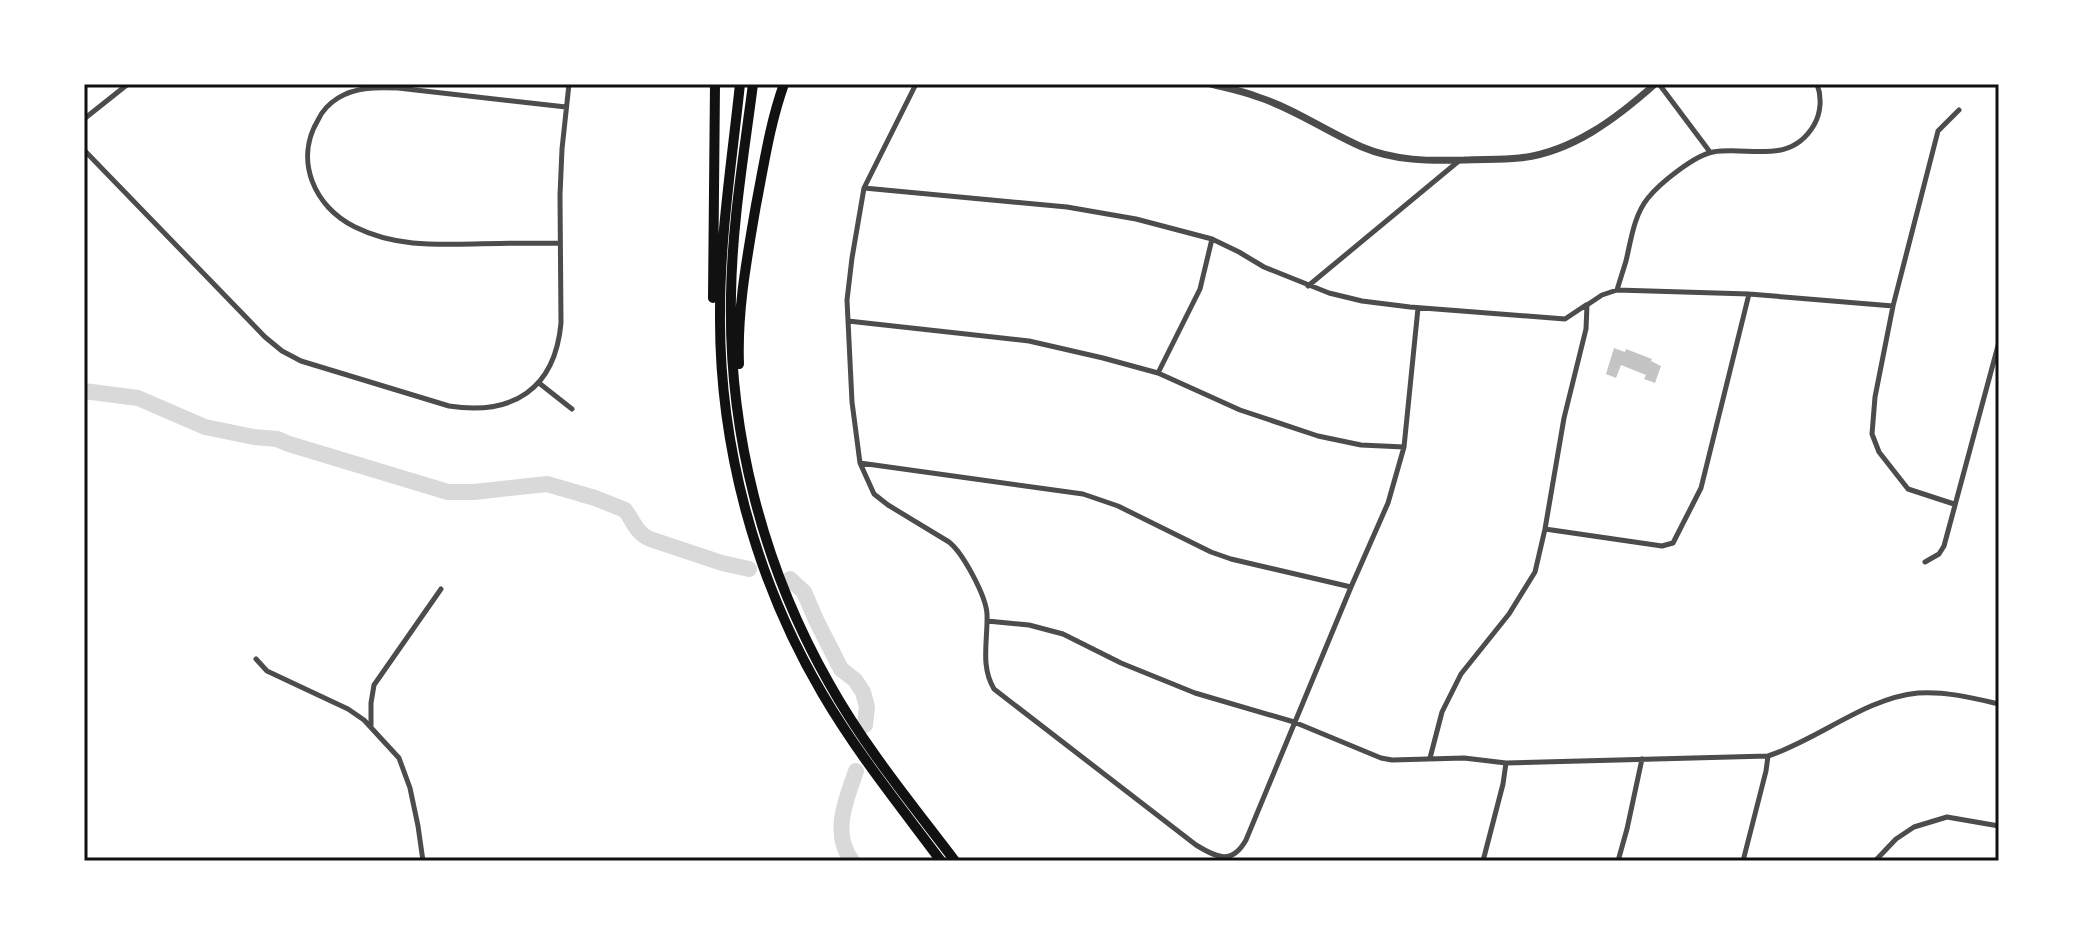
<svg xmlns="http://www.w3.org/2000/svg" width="2083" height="945" font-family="'Source Serif 4',serif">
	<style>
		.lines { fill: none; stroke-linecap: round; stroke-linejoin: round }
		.river { stroke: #d9d9d9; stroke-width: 16 }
		.building { fill: #c4c4c4 }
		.minor { stroke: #4c4c4c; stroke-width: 5 }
		.tertiary { stroke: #4c4c4c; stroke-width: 7 }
		.motorway { stroke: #111; stroke-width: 10 }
		.neatline { fill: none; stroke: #111; stroke-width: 3 }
	</style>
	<rect width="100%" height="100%" fill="#fff"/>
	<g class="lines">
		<!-- river -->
		<path class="river" d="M84,391l54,7 67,29 49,10 23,2 12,5 159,48h26l73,-8 48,14 30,12c9,12 11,23 25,29l72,24 27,6
			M790,579l14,13 13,30 24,47 14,11 8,12 4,15 -2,18
			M852,861c-21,-28 -6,-61 4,-90"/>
	</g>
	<!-- building -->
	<path class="building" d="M1614,348l11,4 1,-3 26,10 -1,2 10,5 -6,17 -11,-4 2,-4 -25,-10 -5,13 -10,-4z"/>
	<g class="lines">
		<!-- minor -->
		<path class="minor" d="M916,84l-52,104 -12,70 -5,42 5,102 8,61 14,31 14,11 61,37c14,11 37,54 38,72 1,26 -7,52 7,75l202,156c21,13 36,20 50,-5l105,-253 37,-84 16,-56 14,-139
			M1659,84l51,68
			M84,119l44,-35
			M84,150l181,187 17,14 19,10 148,45c64,10 106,-17 112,-83l-1,-128 2,-46 7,-65
			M864,188l203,19 69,12 76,20 27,13 25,15 65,26 33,8 48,6 155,12 21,-14
			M559,243c-28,0 -57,0 -85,1 -42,1 -81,2 -119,-17 -41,-20 -61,-67 -37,-107 4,-9 12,-17 20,-22 18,-11 39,-11 60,-10l168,19
			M1308,286l152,-126
			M1617,290l132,4 144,12
			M848,321l181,20 74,17 55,15 82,37 78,26 43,9 43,2
			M1158,373l42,-84 12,-50
			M539,383l33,26
			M860,463l223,31 35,12 93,46 20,7 120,28
			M1954,504l-46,-15 -29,-37 -7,-18 3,-37 18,-91 45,-175 21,-21
			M1545,529l117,17 11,-3 28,-55 48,-194
			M1925,562l14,-8 5,-8 55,-204
			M987,621l42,4 34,9 58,29 74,30 99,29 87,36 11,2 72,-2 42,5 262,-7c50,-16 97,-58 150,-63 27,-2 55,5 81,11
			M256,659l11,12 81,38 16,11 35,38 11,30 8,38 5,35
			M371,726v-23l3,-18 67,-96
			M1430,758l12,-46 19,-38 48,-60 26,-42 10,-43 19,-111 22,-89 1,-24 15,-10 15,-5c3,-10 6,-19 9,-29 5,-21 8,-46 22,-63 12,-15 47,-43 65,-46 36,-6 77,14 101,-27 7,-12 8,-28 3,-41
			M1483,861l20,-77 3,-21
			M1618,861l9,-32 15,-70
			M1743,861l23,-90 2,-15
			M1875,861l21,-22 18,-12 33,-10 52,9"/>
		<!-- tertiary -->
		<path class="tertiary" d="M1211,84c16,4 32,7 47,13 37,12 69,35 104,50 33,14 67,14 102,13 18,-1 37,0 55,-2 52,-5 98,-40 136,-74"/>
		<!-- motorway -->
		<path class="motorway" d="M740,84c-8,76 -20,152 -20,229 -1,132 35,266 102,380 35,60 78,113 119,168
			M753,84c-9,70 -21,140 -22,211 -3,135 31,270 98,388 35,63 82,120 126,178
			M713,298l2,-214
			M739,364c-2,-54 8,-106 17,-159 8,-41 14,-82 28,-121"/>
	</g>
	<!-- border -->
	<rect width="2083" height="945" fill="none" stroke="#ffffff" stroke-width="172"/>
	<rect x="86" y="86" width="1911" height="773" class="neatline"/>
</svg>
